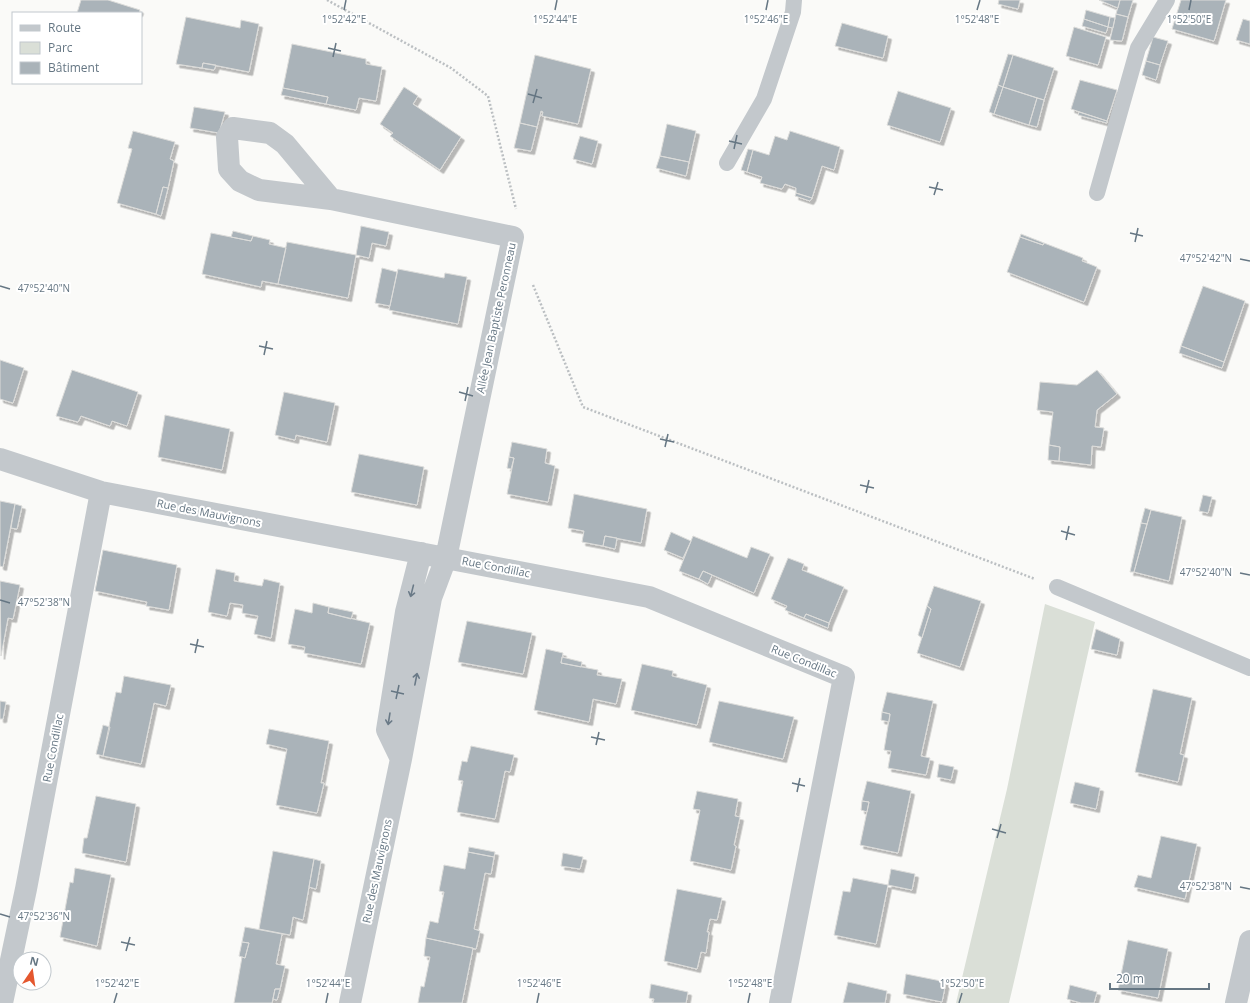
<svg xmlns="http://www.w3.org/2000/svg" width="1250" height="1003" font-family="'Open Sans',sans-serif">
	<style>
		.green { fill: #dadfd7 }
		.building { fill: #aab3b9; stroke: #dcdcda; filter: url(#shadow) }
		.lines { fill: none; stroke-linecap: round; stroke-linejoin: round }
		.path { stroke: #bbbfc2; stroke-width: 2.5; stroke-dasharray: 2 2; stroke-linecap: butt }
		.service { stroke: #c3c8cc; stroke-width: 16 }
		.minor { stroke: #c3c8cc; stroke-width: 22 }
		.oneway { stroke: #6a7a87 }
		.ticks { fill: none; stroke: #657683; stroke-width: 1.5 }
		.labels { text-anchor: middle; stroke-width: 4; stroke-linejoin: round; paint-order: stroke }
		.street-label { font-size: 11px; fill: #657683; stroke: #fff }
		.ticks-label { font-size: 10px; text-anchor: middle; fill: #657683; stroke: #fff; stroke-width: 4; stroke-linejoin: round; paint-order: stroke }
	</style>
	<defs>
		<filter id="shadow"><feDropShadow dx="3.5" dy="3.5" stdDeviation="0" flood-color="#0004"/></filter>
	</defs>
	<rect width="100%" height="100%" fill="#fafaf8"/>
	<!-- green -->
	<path class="green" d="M1045,604l50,18c-29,127 -56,254 -86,381h-53l51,-214z"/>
	<!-- building -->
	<path class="building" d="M81,0h27l32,10 -1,3h-62z
		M999,0h21l-2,9 -20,-5z
		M1099,0h21l-2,8z
		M1120,0h13l-5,17 -12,-3z
		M1181,0h45l-12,41 -42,-12z
		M1086,10l24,7 -2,10 -24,-8z
		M1116,14l12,3 -6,24 -12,-1z
		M186,17l54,11 1,-8 18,4 -10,48 -46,-9 -1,5 -26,-4z
		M1110,17l5,1 -2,10 -5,-1z
		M1084,19l24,8 -2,6 -24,-7z
		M1243,19l7,2v23l-14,-4z
		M842,23l46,13 -5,22 -48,-12z
		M1074,27l32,10 -8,28 -32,-9z
		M1153,37l15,4 -8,24 -14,-4z
		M292,44l74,15v5l16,3 -6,34 -17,-3 -3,12 -30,-6 2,-7 -45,-9z
		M1008,54l5,1 -10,32 -5,-2z
		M535,55l56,14 -13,55 -36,-8 1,-4 -2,-1 -4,16 -17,-4z
		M1013,55l41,13 -10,32 -41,-13z
		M1146,61l14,4 -4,15 -14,-5z
		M203,63l13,2 -2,5 -12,-2z
		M1080,80l37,10 -10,31 -36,-12z
		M998,85l5,2 -9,27 -5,-2z
		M404,87l14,9 -5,8 48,33 -21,33 -50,-34 3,-3 -13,-9z
		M1003,87l34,11 -8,27 -35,-11z
		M283,88l45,9 -2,7 -45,-9z
		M898,91l53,17 -11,34 -53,-17z
		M1037,98l7,2 -7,27 -8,-2z
		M194,107l31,5 -6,21 -29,-5z
		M1079,112l28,9v2l-29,-8z
		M520,123l17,4 -6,24 -17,-3z
		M667,124l29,7 -7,31 -29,-6z
		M133,131l42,11 -5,17 4,2 -6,27 -5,-1 -7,27 -39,-11 15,-54 -4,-1z
		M790,131l50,16 -6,23 -12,-4 -10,32 -16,-5v-5l-11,-4 -3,5 -22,-6 2,-6 -15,-5 6,-22 16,5 6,-19 12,4z
		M580,136l18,5 -6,23 -19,-5z
		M748,149l5,1 -6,22 -6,-2z
		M660,156l29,6 -3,14 -30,-8z
		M163,187l5,1 -7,28 -5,-2z
		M796,193l16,5 -2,3 -15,-5z
		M361,226l28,6 -3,14 -14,-3 -3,15 -13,-3 -8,43 -70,-14 9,-42 69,13z
		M233,231l20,5 -2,5 -20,-4z
		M211,233l40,8 2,-5 17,4 -1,4 17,4 -8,36 -16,-3 -1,6 -59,-13z
		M1021,234l23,9 -1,2 -23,-8z
		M1020,237l23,8 1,-2 39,15 -1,3 15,6 -13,35 -77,-30z
		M382,268l15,4 -7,34 -15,-3z
		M398,269l46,9 1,-5 22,4 -9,47 -69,-14z
		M1203,286l42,15 -21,61 -43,-16z
		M1181,346l43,16 -2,6 -43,-15z
		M0,360l24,8 -11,35 -13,-4z
		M72,370l66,22 -11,34 -15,-5 -2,5 -29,-10 -3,6 -22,-6z
		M1097,370l20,24 -20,16 -2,17 9,1 -3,19 -9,-1 -1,19 -32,-4 1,-14 -11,-2 4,-33 -16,-2 3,-28 37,3z
		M284,392l51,11 -8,39 -31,-7 -1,5 -20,-5z
		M165,415l65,14 -8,41 -64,-13z
		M512,442l35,7 -2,14 10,3 -7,36 -41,-8 7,-36 -5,-1z
		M1049,445l11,2 -1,14 -11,-1z
		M359,454l65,13 -7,38 -66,-13z
		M509,457l5,1 -3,11 -4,-1z
		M574,494l73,15 -6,34 -36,-7 -2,10 -21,-4 2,-11 -16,-3z
		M1203,495l9,2 -4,16 -9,-2z
		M0,501l15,3 -12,63 -3,-1z
		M15,504l7,2 -5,23 -6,-1z
		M1145,508l6,2 -4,14 -6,-1z
		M1151,510l31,7 -13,64 -35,-9z
		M1141,523l6,1 -13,48h-4z
		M671,532l20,9 -8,17 -19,-8z
		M605,536l12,2 -2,11 -12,-3z
		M693,536l54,22 4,-11 19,7 -16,39 -51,-22 -4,8 -20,-8z
		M103,550l74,15 -8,45 -23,-4 1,-4 -52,-11z
		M788,558l16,6 -2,6 42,17 -15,36 -23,-9 -2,4 -19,-8 2,-4 -16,-7z
		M216,569l19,4 -1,8 28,5 2,-7 16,4 -9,55 -17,-4 4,-18 -16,-3 1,-8 -13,-2 -3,13 -19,-4z
		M703,571l9,4 -4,9 -9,-5z
		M0,581l20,4 -7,34 -5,-1 -7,38z
		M934,586l47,15 -21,66 -43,-14 14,-44 -4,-3z
		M313,603l16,4 -1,6 42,10 -9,41 -57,-11 1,-6 -17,-3 7,-35 17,4z
		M927,606l4,3 -9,29 -4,-3z
		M329,607l24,5 -2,7 -23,-6z
		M806,614l23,9 -1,5 -24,-10z
		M467,621l65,12 -9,41 -65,-12z
		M1096,629l24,10 -3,16 -26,-6z
		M546,649l17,4 -2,10 37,7 -1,5 25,4 -6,25 -23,-5 -4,23 -55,-12z
		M562,657l20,5 -1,5 -20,-4z
		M642,664l31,7 -1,5 35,9 -10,40 -66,-15z
		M124,676l47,9 -5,21 -12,-3 -13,61 -38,-8 13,-64 5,1z
		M1153,689l39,9 -12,56 4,1 -6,27 -43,-10z
		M887,692l46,9 -12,55 9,2 -4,17 -38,-7 3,-17 -7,-1 6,-36 -8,-2z
		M0,701l6,1 -3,17h-3z
		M719,701l75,16 -11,42 -74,-17z
		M882,712l8,2 -1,8 -8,-2z
		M103,725l7,2 -7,29 -7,-2z
		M269,729l60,12 -8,42h3l-7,30 -41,-8 11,-56 -21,-5z
		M471,746l43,9 -4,17 -5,-1 -10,48 -38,-7 6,-31 -5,-1 4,-19 5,1z
		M939,764l15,3 -3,13 -14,-3z
		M867,781l44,10 -13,62 -38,-8 9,-43 -7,-1z
		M1075,782l25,6 -4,21 -26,-6z
		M697,791l41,8 -3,17 5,1 -6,28 2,1 -5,24 -41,-9 10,-51 -7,-1z
		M96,796l40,8 -10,58 -44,-9 2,-15h3z
		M862,801l7,1 -2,10 -6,-2z
		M1161,836l36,8 -12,55 -51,-12 4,-12 13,3z
		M469,847l26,5 -1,5 -26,-5z
		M273,851l41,8 -11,61 -10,-3 -3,18 -31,-6z
		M468,852l26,5 -3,17 -6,-1 -11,56 6,2 -4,18 -50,-11 4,-17 8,2 6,-31 -5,-1 5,-26 21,4z
		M563,853l20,4 -3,12 -19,-3z
		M314,859l7,2 -5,28 -7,-2z
		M75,868l36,7 -14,71 -37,-9 10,-55 3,1z
		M891,869l24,5 -3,16 -24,-5z
		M853,878l35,7 -12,59 -42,-9 9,-44 7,1z
		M677,889l45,9 -5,22 -7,-1 -3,13h2l-3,21 -5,-1 -4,17 -33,-8z
		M245,927l37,7 -6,30 9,2 -5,23h-5l-3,14h-38l8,-46 3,1 4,-15 -7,-1z
		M426,938l47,10 -11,55h-44l3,-17 3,1 6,-30 -6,-1z
		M1128,940l40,9 -10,49 -40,-8z
		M242,942l7,1 -4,15 -6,-2z
		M906,974l40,8 -4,20 -39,-8z
		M848,982l39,9 -2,12h-42z
		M651,984l37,8 -2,11h-33l1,-4 -5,-1z
		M1070,985l27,7 -3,11h-13l-14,-4z
		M275,989h5l-3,11 -4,-1z"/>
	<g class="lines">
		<!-- path -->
		<path class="path" d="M327,0l124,68 37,28 28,113
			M533,285l50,122 452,172"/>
		<!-- service -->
		<path class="service" d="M727,163l37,-64 29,-87 1,-12
			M1097,193l41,-145 29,-48
			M1057,587l193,81"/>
		<!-- minor -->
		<path class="minor" d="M331,199l-72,-9 -19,-9 -11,-12 -2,-32 6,-9 37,5 15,11 46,55 182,38 -67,321 -15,40 -30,161 -51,244
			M0,459l101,33 548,105 195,80 -64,326
			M401,759l-14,-29 19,-118 15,-59
			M2,1003l24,-114 75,-397
			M1236,1003l14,-62"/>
	</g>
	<!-- one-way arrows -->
	<defs><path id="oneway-shaft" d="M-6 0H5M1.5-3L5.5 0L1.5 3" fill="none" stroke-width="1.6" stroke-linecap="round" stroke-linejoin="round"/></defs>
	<g class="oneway">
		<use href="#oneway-shaft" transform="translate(412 591) rotate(104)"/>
		<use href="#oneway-shaft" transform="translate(416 679) rotate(-79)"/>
		<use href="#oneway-shaft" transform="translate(389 719) rotate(99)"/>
	</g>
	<!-- ticks -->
	<path class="ticks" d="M344,10l2,-10M555,10l2,-10M766,10l2,-10M977,10l3,-10M1189,10l2,-10M328,48l13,3M333,57l3,-14M528,94l14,4M533,103l4,-14M729,141l13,3M734,149l3,-14M929,187l14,3M934,195l4,-13M1130,233l13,3M1135,242l3,-14M1240,259l10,2M0,286l10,3M259,346l14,3M264,355l3,-14M459,392l14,4M465,401l3,-14M660,439l14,3M665,447l3,-13M860,485l14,3M866,493l3,-13M1061,531l14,4M1066,540l3,-14M1240,573l10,2M0,600l10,3M190,644l14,3M195,653l3,-14M391,691l13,3M396,699l3,-14M591,737l14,3M596,745l3,-13M792,783l13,3M797,792l3,-14M992,829l14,4M997,838l4,-14M1240,887l10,2M0,914l10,3M121,942l14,3M126,951l4,-14M114,1003l3,-10M326,1003l2,-10M537,1003l2,-10M748,1003l2,-10M959,1003l3,-10"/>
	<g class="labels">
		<!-- street labels -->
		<g class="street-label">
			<text transform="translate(496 318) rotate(-78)" y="4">Allée Jean Baptiste Peronneau</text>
			<text transform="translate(209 513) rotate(11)" y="4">Rue des Mauvignons</text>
			<text transform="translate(496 567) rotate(11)" y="4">Rue Condillac</text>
			<text transform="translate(804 661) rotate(22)" y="4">Rue Condillac</text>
			<text transform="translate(53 748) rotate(-79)" y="4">Rue Condillac</text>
			<text transform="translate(377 871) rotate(-78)" y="4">Rue des Mauvignons</text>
		</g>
	</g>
	<g class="ticks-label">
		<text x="344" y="23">1°52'42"E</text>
		<text x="555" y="23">1°52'44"E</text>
		<text x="766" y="23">1°52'46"E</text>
		<text x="977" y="23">1°52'48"E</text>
		<text x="1189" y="23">1°52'50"E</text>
		<text x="1206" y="262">47°52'42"N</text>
		<text x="44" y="292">47°52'40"N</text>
		<text x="1206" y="576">47°52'40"N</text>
		<text x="44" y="606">47°52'38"N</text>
		<text x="1206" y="890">47°52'38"N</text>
		<text x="44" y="920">47°52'36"N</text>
		<text x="117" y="987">1°52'42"E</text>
		<text x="328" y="987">1°52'44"E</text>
		<text x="539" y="987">1°52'46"E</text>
		<text x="750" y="987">1°52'48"E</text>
		<text x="962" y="987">1°52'50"E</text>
	</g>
	<!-- legend -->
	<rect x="12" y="12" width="130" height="72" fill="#ffffff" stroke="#c1c8cd"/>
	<rect x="20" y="25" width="20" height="6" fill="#c3c8cc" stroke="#c1c8cd"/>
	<text x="48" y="32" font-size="12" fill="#657683">Route</text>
	<rect x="20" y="42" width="20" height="12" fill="#dadfd7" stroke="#c1c8cd"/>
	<text x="48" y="52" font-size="12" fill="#657683">Parc</text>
	<rect x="20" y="62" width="20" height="12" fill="#aab3b9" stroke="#c1c8cd"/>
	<text x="48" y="72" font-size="12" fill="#657683">Bâtiment</text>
	<!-- north arrow -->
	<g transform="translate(32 971) rotate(13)"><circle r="19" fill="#ffffff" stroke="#c1c8cd"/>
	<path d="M0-3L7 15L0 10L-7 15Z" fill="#e4572e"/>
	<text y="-6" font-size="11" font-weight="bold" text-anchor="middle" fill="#657683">N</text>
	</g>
	<!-- scale -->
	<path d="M1110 983v6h99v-6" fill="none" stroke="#657683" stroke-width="2"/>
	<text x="1116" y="983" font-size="12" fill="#657683" stroke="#ffffff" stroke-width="3" paint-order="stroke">20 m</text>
</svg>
